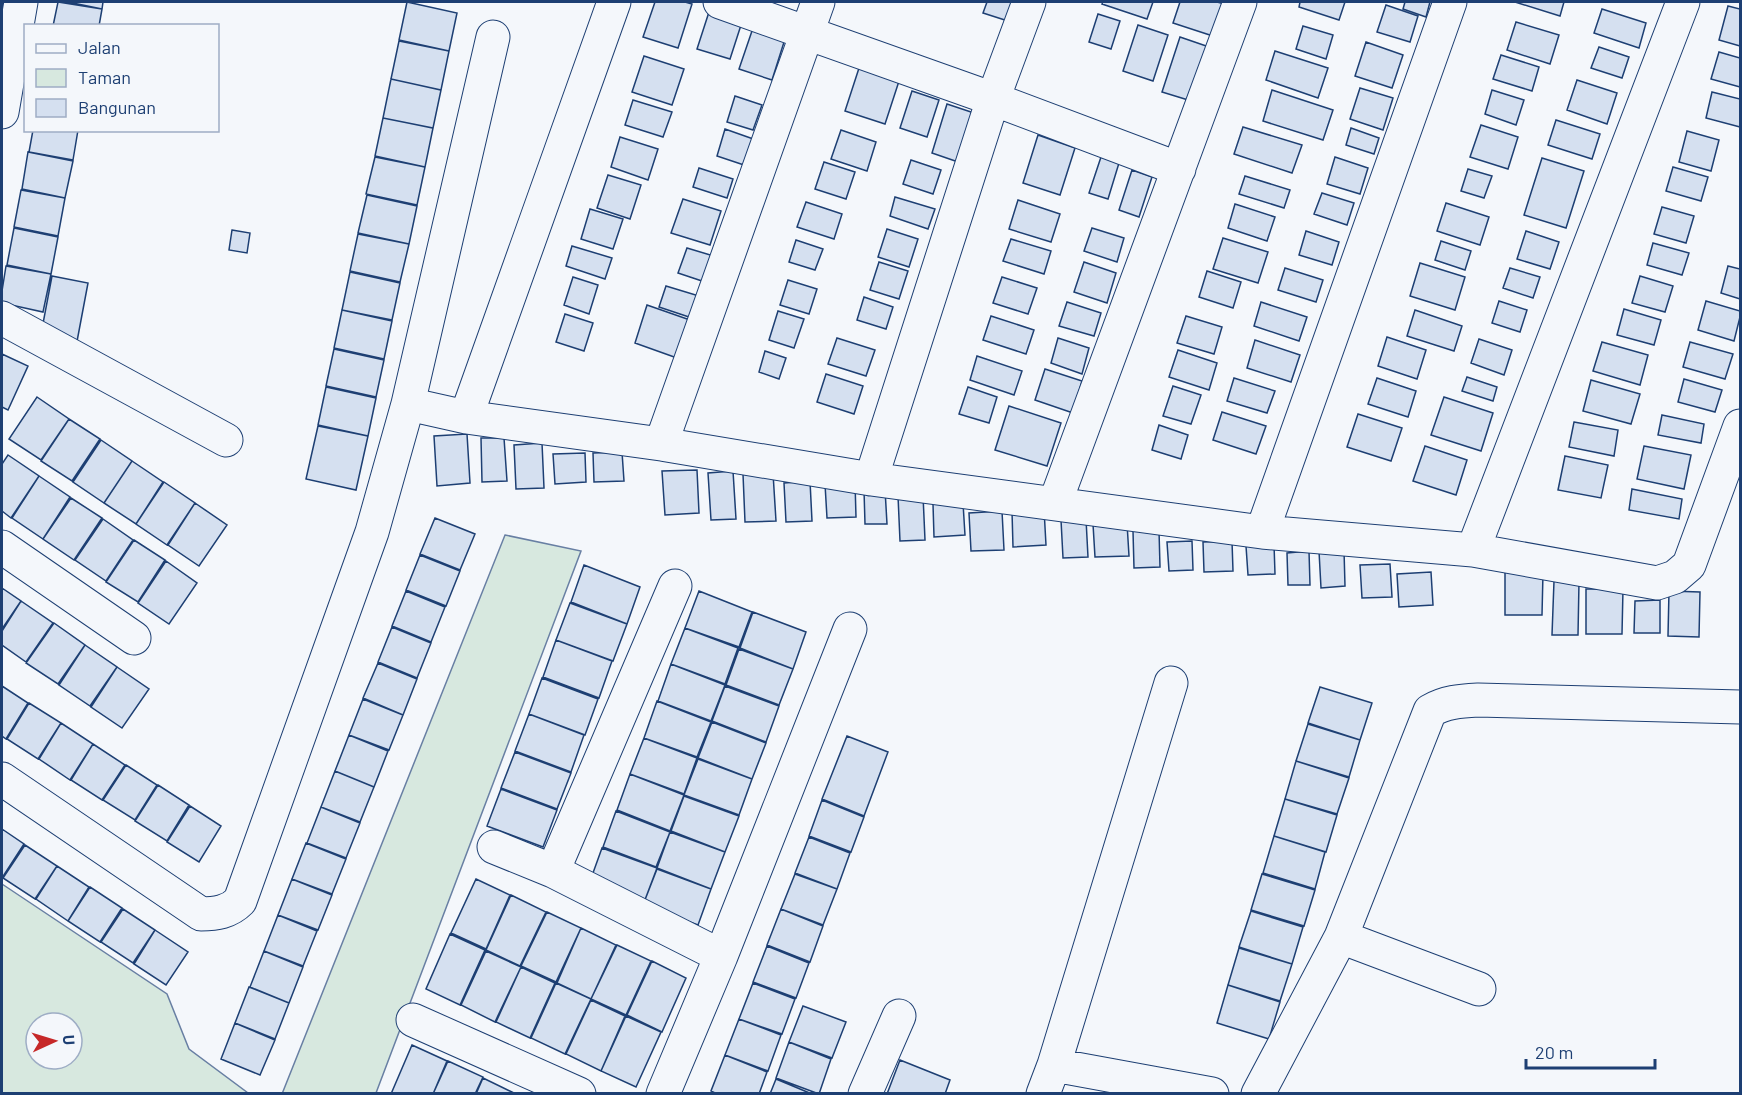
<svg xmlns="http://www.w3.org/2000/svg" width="1742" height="1095" font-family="Barlow,sans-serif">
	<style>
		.green { fill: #d7e8df; stroke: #687fa3; stroke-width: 1.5; fill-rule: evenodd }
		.building { fill: #d5e0f0; stroke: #1d3f73; stroke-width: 1.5 }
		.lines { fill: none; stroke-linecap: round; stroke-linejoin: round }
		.minor-casing { stroke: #1d3f73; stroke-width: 35 }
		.minor { stroke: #f4f7fb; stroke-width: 33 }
	</style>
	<rect width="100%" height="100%" fill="#f4f7fb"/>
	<!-- green -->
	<path class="green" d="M505,535l76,16 -205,542 -94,1z
		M2,884l165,110 22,55 59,44h-246zM36,1023h36v36h-36z"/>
	<!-- building -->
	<path class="building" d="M58,2l44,7 -3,17h-46z
		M68,2h35l-1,7z
		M407,2l50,11 -8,38 -50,-11z
		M655,2h30l7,2 -14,44 -35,-11z
		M987,2h28l-7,19 -25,-8z
		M1103,2h50l-6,17 -45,-15z
		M1180,2h37l12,3 -10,33 -46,-15z
		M1300,2h45l-6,18 -40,-13z
		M1405,2h25l-4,15 -23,-8z
		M1515,2h49l-4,14z
		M1386,5l32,11 -8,26 -33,-10z
		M1728,6l12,3v37l-21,-6z
		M1602,9l44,14 -7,25 -45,-15z
		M709,12l33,10 -12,37 -33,-10z
		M1098,14l22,7 -9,28 -22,-7z
		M1516,22l43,13 -9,29 -43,-14z
		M1138,25l30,10 -15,46 -30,-10z
		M1303,26l30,9 -7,24 -30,-10z
		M753,28l32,11 -13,41 -33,-11z
		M1180,37l35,12 -17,54 -36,-11z
		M399,41l50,10 -8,39 -50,-11z
		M1366,42l37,13 -11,33 -37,-12z
		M1599,47l30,10 -7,21 -31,-10z
		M1275,51l53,17 -10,30 -52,-18z
		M1719,52l21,6v29l-29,-8z
		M1501,55l38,12 -7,24 -39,-12z
		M644,56l40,13 -12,36 -40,-13z
		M861,62l40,13 -16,49 -40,-13z
		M391,79l50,11 -8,38 -50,-10z
		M1577,80l40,13 -10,31 -40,-14z
		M1360,88l33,10 -10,32 -33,-11z
		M1272,90l61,20 -10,30 -60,-19z
		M1492,90l32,10 -8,25 -31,-11z
		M912,91l27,9 -12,37 -27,-9z
		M1712,92l28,7v28l-34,-9z
		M735,96l27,9 -9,25 -26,-8z
		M633,100l39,12 -9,25 -38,-12z
		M947,104l33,11 -16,49 -32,-11z
		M383,118l50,10 -8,39 -50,-11z
		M1556,120l44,14 -8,25 -44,-14z
		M1481,125l37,12 -10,32 -38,-12z
		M1243,127l59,18 -10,28 -58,-19z
		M1351,128l28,10 -5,16 -28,-9z
		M725,129l34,12 -9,26 -33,-11z
		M33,130h45l-5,30 -44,-8z
		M841,130l35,12 -9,29 -36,-12z
		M1687,131l32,9 -8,31 -32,-9z
		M1038,135l37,13 -15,47 -37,-12z
		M620,137l38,12 -10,31 -37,-13z
		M28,152l45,9 -8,37 -43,-9z
		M375,157l50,10 -8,38 -51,-11z
		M1101,157l18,6 -11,36 -19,-6z
		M1335,157l33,11 -8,26 -33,-10z
		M1542,158l42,13 -18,57 -42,-13z
		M911,160l30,10 -8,24 -30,-10z
		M824,162l31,10 -9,27 -31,-10z
		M1673,167l35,10 -7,24 -35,-10z
		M699,168l34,11 -6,19 -34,-11z
		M1468,169l24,7 -8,22 -23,-7z
		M1132,170l20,7 -13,40 -20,-7z
		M608,175l33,10 -11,34 -33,-11z
		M1245,176l45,14 -6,18 -45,-14z
		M21,190l44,8 -7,38 -44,-9z
		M1322,193l32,10 -7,22 -33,-11z
		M367,195l50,11 -8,38 -51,-11z
		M895,197l40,12 -7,20 -38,-13z
		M683,199l38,12 -11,34 -39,-12z
		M1018,200l42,14 -9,28 -42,-13z
		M806,202l36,12 -8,25 -37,-12z
		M1446,203l43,14 -9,28 -43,-14z
		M1235,204l40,13 -8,24 -39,-13z
		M1662,207l32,9 -8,27 -32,-9z
		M590,209l33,10 -10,30 -32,-10z
		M14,228l44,9 -7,37 -44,-9z
		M1092,228l32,10 -7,24 -33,-11z
		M887,229l31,10 -9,28 -31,-10z
		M232,230l18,3 -3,20 -18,-3z
		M1306,231l33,11 -7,23 -33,-10z
		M1526,231l33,11 -9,27 -33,-10z
		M358,234l51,10 -9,38 -50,-11z
		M1223,238l45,14 -10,31 -45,-14z
		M1011,239l40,12 -7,23 -41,-13z
		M796,240l27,9 -8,21 -26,-8z
		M1441,241l30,10 -6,19 -30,-10z
		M1653,243l36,10 -7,22 -35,-10z
		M572,246l40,12 -7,21 -39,-13z
		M687,248l30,9 -9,26 -30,-10z
		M879,262l29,9 -9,28 -29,-9z
		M1084,262l32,11 -9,30 -33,-11z
		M1420,263l45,14 -10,33 -45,-14z
		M6,266l45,8 -8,38 -41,-9v-12z
		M1728,266l12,3v30l-19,-6z
		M1285,268l38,12 -7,22 -38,-12z
		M1510,268l30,9 -7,21 -30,-10z
		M1207,271l34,11 -8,26 -34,-11z
		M350,272l50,11 -8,37 -50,-10z
		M52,276l36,7 -13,69 -34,-18z
		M1640,276l33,10 -8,26 -33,-9z
		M573,277l25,8 -9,29 -25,-9z
		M1002,277l35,11 -9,26 -35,-11z
		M788,280l29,9 -8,25 -29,-9z
		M666,286l33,10 -7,22 -33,-11z
		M864,297l29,10 -7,22 -29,-9z
		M1499,301l28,9 -7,22 -28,-9z
		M1706,301l34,10v6l-6,24 -36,-11z
		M1067,302l34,11 -7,23 -35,-10z
		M1261,302l46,15 -8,24 -45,-15z
		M647,305l43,15 -13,38 -42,-15z
		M1624,309l37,11 -7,25 -37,-10z
		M342,310l50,11 -8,38 -50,-11z
		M1415,310l47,16 -8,25 -47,-15z
		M778,311l26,8 -10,29 -25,-8z
		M565,314l28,9 -9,28 -28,-9z
		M991,316l43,14 -8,24 -43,-14z
		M1186,316l36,11 -8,27 -37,-11z
		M1387,337l39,13 -9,29 -39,-13z
		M837,338l38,12 -9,26 -38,-12z
		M1058,338l31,10 -7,26 -31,-11z
		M1479,339l33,11 -8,25 -33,-12z
		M1255,340l45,15 -9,27 -44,-14z
		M1602,342l46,13 -8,30 -47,-14z
		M1690,342l43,12 -8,25 -42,-12z
		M334,349l50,11 -8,37 -50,-11z
		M1178,350l39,13 -8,27 -40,-13z
		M765,351l21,7 -7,21 -20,-7z
		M2,354l26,12 -20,44 -6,-3z
		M977,356l45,15 -8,24 -44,-15z
		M1045,369l37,12 -9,32 -38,-13z
		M826,374l37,12 -9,28 -37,-12z
		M1467,377l30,10 -4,14 -31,-10z
		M1234,378l41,13 -8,22 -40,-12z
		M1377,378l39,13 -8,26 -40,-13z
		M1684,379l38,11 -7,22 -37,-10z
		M1591,380l49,14 -9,30 -48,-13z
		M1173,386l28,9 -10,29 -28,-8z
		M326,387l50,11 -8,38 -50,-11z
		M968,387l29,10 -8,26 -30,-9z
		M37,397l32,22 -28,41 -32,-21z
		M1444,397l49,16 -12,38 -50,-16z
		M1009,406l52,17 -14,43 -52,-16z
		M1222,412l44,14 -10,28 -43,-14z
		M1358,414l44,14 -11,33 -44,-14z
		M1662,415l42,9 -3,19 -43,-8z
		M69,419l31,20 -28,42 -31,-20z
		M1574,422l44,8 -4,26 -45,-9z
		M1159,425l29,10 -7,24 -29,-9z
		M318,426l50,10 -12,54 -50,-11z
		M467,434l3,49 -33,3 -3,-50z
		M481,438h23l3,43 -25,1z
		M101,440l31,21 -28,42 -31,-21z
		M542,443l2,45 -28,1 -2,-44z
		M1425,446l42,14 -11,35 -43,-14z
		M1644,446l47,9 -7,34 -47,-10z
		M622,452l2,29 -30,1 -1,-29z
		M585,453l1,29 -31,2 -2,-30z
		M8,455l31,21 -28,42 -9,-7v-47z
		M1565,456l43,9 -7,33 -43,-8z
		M132,461l31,21 -27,42 -32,-21z
		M697,470l2,43 -34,2 -3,-44z
		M733,471l3,48 -25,1 -3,-47z
		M773,473l3,48 -31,1 -2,-48z
		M39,476l31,21 -27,42 -31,-21z
		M810,481l2,40 -26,1 -2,-39z
		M164,482l31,21 -28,42 -31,-21z
		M855,482l1,35 -29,1 -2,-34z
		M885,489l2,35h-22l-1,-34z
		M1632,489l50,10 -3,20 -50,-9z
		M923,495l2,45 -25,1 -2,-45z
		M71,498l31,20 -28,42 -31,-21z
		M195,503l32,22 -28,41 -31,-21z
		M963,503l2,32 -31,2 -1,-33z
		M1044,509l2,36 -33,2 -1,-36z
		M1002,511l2,39 -33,1 -2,-38z
		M435,518l40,16 -15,36 -40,-16z
		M103,519l30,21 -27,41 -31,-21z
		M1086,519l2,38 -25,1 -2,-38z
		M1127,523l2,33 -34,1 -2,-33z
		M1159,530l1,37 -26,1 -1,-37z
		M134,540l31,20 -27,42 -32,-20z
		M1192,541l1,29 -24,1 -2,-29z
		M1232,541l1,30 -29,1 -1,-30z
		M1274,544l1,30 -27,1 -2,-29z
		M1344,550l1,36 -24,2 -2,-37z
		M1309,551l1,34h-22l-1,-32z
		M420,555l40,16 -14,35 -40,-16z
		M166,561l31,22 -28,41 -31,-21z
		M1390,564l2,33 -30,1 -2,-33z
		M584,565l56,22 -13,37 -56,-22z
		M1431,572l2,33 -34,2 -2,-33z
		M1505,572l38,1 -1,42h-37z
		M1554,581l25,1 -1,53h-26z
		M2,588l19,13 -19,28z
		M1586,589h37l-1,45h-36z
		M406,591l39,16 -14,35 -39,-16z
		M699,591l53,21 -13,35 -54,-19z
		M1669,591l31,1 -1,45 -31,-1z
		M1660,600v33h-26l1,-32z
		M21,601l32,22 -27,39 -24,-17v-14z
		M570,603l57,21 -14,37 -57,-21z
		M753,612l53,20 -13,37 -53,-21z
		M54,623l31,22 -27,39 -32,-21z
		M392,627l39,16 -14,35 -39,-16z
		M685,628l53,20 -13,36 -54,-20z
		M556,640l56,21 -13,37 -56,-21z
		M85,645l32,22 -27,39 -31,-21z
		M739,649l54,20 -14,36 -53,-20z
		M378,663l39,16 -14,36 -40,-17z
		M671,664l54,21 -14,36 -53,-20z
		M117,667l32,22 -27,39 -31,-21z
		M542,678l56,21 -13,36 -56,-21z
		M2,686l26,17 -22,36 -4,-3z
		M725,686l54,20 -13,36 -54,-21z
		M1320,687l52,16 -12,37 -52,-17z
		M363,699l40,16 -14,35 -40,-15z
		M657,701l54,21 -14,35 -53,-19z
		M29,703l32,20 -23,36 -31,-20z
		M529,714l55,21 -13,37 -56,-21z
		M712,722l54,21 -14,36 -54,-21z
		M61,723l32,21 -23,36 -31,-21z
		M1308,724l52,16 -11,37 -53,-16z
		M349,735l39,16 -14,36 -39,-16z
		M847,736l41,16 -24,64 -42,-17z
		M644,738l53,20 -13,36 -54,-20z
		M93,744l32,21 -23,35 -31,-20z
		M515,752l56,21 -14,36 -56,-21z
		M698,759l54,20 -13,36 -55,-20z
		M1296,761l53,17 -12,36 -52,-15z
		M126,765l31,20 -22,35 -32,-20z
		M335,771l39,16 -14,35 -39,-15z
		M630,774l54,21 -14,36 -53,-21z
		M158,785l31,20 -22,36 -32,-20z
		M501,789l56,21 -14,37 -56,-21z
		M684,796l55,20 -14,36 -54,-21z
		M1285,799l52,16 -11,37 -52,-16z
		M822,800l42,17 -13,35 -42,-16z
		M190,806l31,20 -22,36 -32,-20z
		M321,807l39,16 -14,35 -39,-15z
		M616,811l54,21 -14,35 -53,-20z
		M2,829l22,15 -22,34z
		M670,832l55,20 -14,37 -54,-21z
		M1274,836l51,16 -10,37 -52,-16z
		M809,837l41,16 -13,36 -42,-16z
		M306,843l40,16 -14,35 -40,-15z
		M25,845l32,21 -22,33 -32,-21z
		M602,848l55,20 -14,37 -54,-21z
		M57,866l32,21 -21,34 -32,-22z
		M657,869l54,20 -13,36 -55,-20z
		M795,874l42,15 -14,36 -42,-16z
		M1262,874l53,16 -11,36 -53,-16z
		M292,879l40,16 -14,35 -40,-15z
		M476,879l34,16 -24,54 -35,-16z
		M90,887l32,21 -22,34 -32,-21z
		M511,895l35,17 -26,54 -34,-16z
		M123,909l32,21 -22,33 -32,-21z
		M781,909l42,17 -13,36 -43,-17z
		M1251,911l52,16 -11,37 -53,-17z
		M547,912l34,16 -25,54 -35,-16z
		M278,915l39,16 -14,35 -39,-15z
		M581,928l35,17 -25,54 -34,-16z
		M155,930l33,22 -22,33 -32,-21z
		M450,934l35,16 -25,55 -34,-16z
		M617,945l34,16 -25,54 -35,-16z
		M767,946l42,17 -13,35 -43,-16z
		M1239,948l53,16 -12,37 -52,-16z
		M264,951l39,16 -14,36 -39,-16z
		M486,951l35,16 -26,55 -34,-17z
		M652,961l34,17 -24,54 -35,-17z
		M521,967l34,16 -25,55 -34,-16z
		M556,983l35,16 -26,55 -34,-16z
		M753,983l42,16 -13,35 -43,-15z
		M1228,985l52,17 -11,37 -52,-16z
		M249,987l40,16 -14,36 -40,-16z
		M591,1000l34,16 -24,55 -35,-17z
		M803,1006l43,16 -14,36 -43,-16z
		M626,1016l35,16 -25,55 -35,-16z
		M739,1019l42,16 -13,36 -43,-16z
		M235,1023l40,17 -15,35 -39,-16z
		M789,1042l42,17 -12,35 -43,-16z
		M412,1045l35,16 -14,33h-42z
		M725,1055l42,17 -8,22h-42l-6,-3z
		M900,1060l50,20 -5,14h-58z
		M448,1061l35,16 -8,17h-42z
		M483,1078l33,16h-40z
		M776,1079l36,15h-42z"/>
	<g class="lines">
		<!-- minor casing -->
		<g class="minor-casing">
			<path id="minor" d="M720,2l273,97 186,70
				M2,112l19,-110
				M2,318l224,122
				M408,404l58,13 195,27 210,35 391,53 211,18 184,33 18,-6 14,-12 51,-139
				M466,417l148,-415
				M661,444l157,-442
				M871,479l122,-380 36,-97
				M1055,503l185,-501
				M1262,532l188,-530
				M2,547l132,91
				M1473,550l210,-548
				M2,779l199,135c15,0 28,-2 39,-13l132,-369 36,-128 85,-367
				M494,847l59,24 168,85
				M553,871l122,-285
				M1341,937l138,52
				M413,1020l166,74
				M1054,1065l158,29
				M663,1094l58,-138 129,-327
				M865,1094l34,-78
				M1043,1094l11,-29 117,-382
				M1258,1094l83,-157 89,-226c15,-9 30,-10 48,-11l262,7"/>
		</g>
		<!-- minor -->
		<use href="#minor" class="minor"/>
	</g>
	<!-- border -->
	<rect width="1742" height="1095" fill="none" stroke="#1d3f73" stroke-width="6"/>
	<!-- legend -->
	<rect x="24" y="24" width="195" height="108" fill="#f4f7fb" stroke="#9eadc5" stroke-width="1.5"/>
	<rect x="36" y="44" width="30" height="9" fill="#f4f7fb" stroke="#9eadc5" stroke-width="1.5"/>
	<text x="78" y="54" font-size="18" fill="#1d3f73">Jalan</text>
	<rect x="36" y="69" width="30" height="18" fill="#d7e8df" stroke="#9eadc5" stroke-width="1.5"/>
	<text x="78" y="84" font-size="18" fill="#1d3f73">Taman</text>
	<rect x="36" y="99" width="30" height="18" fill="#d5e0f0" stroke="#9eadc5" stroke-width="1.5"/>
	<text x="78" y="114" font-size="18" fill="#1d3f73">Bangunan</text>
	<!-- north arrow -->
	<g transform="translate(54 1041) rotate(86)"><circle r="28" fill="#f4f7fb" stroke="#9eadc5" stroke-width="1.5"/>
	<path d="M0-4.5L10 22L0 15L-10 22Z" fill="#c62828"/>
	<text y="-9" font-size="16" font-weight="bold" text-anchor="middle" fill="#1d3f73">U</text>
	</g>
	<!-- scale -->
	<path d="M1526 1059v9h129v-9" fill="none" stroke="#1d3f73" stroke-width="3"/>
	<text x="1535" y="1059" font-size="18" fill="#1d3f73" stroke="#f4f7fb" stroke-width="4.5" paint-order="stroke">20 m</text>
</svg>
